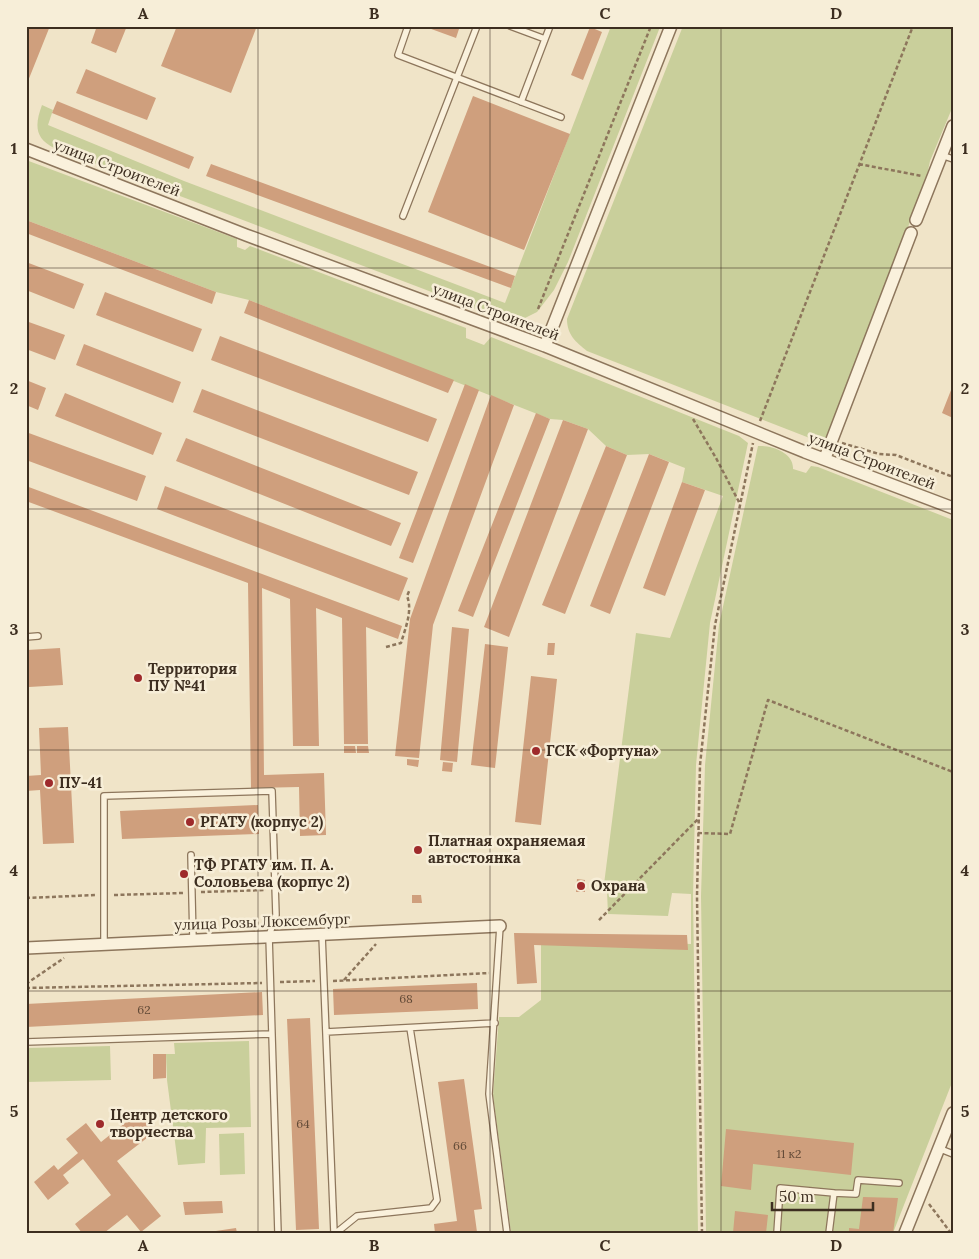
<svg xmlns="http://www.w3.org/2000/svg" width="979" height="1259" font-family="Lora,serif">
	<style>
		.green { fill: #c9cf9b }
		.building { fill: #cf9f7d }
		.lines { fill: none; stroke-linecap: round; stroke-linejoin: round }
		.lane-casing { stroke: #8d765c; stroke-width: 8 }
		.street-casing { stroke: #8d765c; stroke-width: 14 }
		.path { stroke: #8d765c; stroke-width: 2.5; stroke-dasharray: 4 2.5; stroke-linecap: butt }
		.lane { stroke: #faf1dc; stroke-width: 5.5 }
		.street { stroke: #faf1dc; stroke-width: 11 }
		.grid { fill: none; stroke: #3d2e20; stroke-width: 1; stroke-opacity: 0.55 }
		.poi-dot { fill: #9e2a2b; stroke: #f7eed8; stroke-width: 2 }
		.labels { text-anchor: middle; stroke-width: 5; stroke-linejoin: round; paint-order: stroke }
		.number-label { font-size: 12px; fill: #624a37 }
		.street-label { font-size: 15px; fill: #3d2e20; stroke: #f7eed8 }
		.poi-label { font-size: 15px; font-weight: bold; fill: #3d2e20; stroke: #f7eed8; text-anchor: start }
		.neatline { fill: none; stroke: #3d2e20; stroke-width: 2 }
		.grid-label { font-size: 16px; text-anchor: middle; font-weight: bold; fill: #3d2e20 }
	</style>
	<rect width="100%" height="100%" fill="#f0e4c8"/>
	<!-- green -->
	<path class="green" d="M611,26l49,1 -92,235 -14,28 -17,22 -16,8h-16l-451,-172c-20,-10 -19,-24 -12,-43l11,5 -5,15 136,56 321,122z
		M683,26h270v80l-23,55 -4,19 -101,264 -238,-93c-11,-9 -20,-16 -20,-32z
		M26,160l211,79v8l8,3 5,-4 216,82v10l18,7 7,-8 248,99 9,7 -38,180 -14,142 -3,132 5,336h-187l-18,-138 6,-78h20l22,-17v-60l150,4v-50l-19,-1 -4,23 -60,-2 -1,-22h-4l33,-259 34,5 53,-142 -41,-14 3,-14 -36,-14 -22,1 -21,-9 -18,-17 -25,-9 -13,-1 -301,-119 -33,-8 -190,-72z
		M758,446c14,-1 36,7 35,23l13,4 5,-7 7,1 135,53v560l-60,153h-187l-5,-337 4,-131 14,-140z
		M249,1041l2,86 -45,1 -1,35 -27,2 -11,-85 -1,-26h9l-1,-11z
		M110,1046l1,34 -85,2v-34z
		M244,1133l1,41 -25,1 -1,-41z"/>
	<!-- building -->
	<path class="building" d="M26,26h24l-24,60z
		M97,26h30l-11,27 -25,-10z
		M177,26h80l-26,67 -70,-27z
		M423,26h37l-4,12z
		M590,27l12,5 -19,48 -12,-5z
		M86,69l70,29 -9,22 -71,-27z
		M473,96l97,38 -46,116 -96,-38z
		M57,101l137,56 -5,12 -137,-56z
		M211,164l304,112 -4,12 -305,-112z
		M26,220l190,72 -4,12 -186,-71z
		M26,262l58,22 -10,25 -48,-19z
		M105,292l97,37 -9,23 -97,-37z
		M249,300l205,80 -6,13 -204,-80z
		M26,321l39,14 -10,25 -29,-11z
		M220,336l217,83 -9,23 -217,-82z
		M84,344l97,38 -8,21 -97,-38z
		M26,380l20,8 -8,22 -12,-5z
		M465,384l14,6 -66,173 -14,-5z
		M953,385v33l-11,-5z
		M202,389l216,83 -9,23 -216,-83z
		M65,393l97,40 -9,22 -98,-39z
		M491,395l23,10 -81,220 -14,133 -24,-2 15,-137z
		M536,413l14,6 -77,198 -15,-6z
		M563,420l25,9 -79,208 -25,-10z
		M26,432l120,44 -9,25 -111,-41z
		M186,438l215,85 -10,23 -215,-85z
		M606,446l21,9 -62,159 -23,-9z
		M649,454l20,8 -59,152 -20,-8z
		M682,482l23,8 -40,106 -22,-8z
		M26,486l376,140 -4,13 -32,-12 2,117h-24l-2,-126 -26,-10 3,138h-26l-3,-147 -28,-11 2,187 60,-2 2,62 -26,1 -1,-49 -48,1 -3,-205 -222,-82z
		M165,486l243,92 -9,23 -242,-92z
		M452,627l17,2 -12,133 -17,-2z
		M548,643h7l-1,12h-7z
		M485,644l23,3 -13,121 -24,-3z
		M60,648l3,37 -34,2 -2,-37z
		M531,676l26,3 -16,146 -26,-3z
		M68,727l6,116 -31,1 -3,-54 -14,1v-15l15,-1 -2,-47z
		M344,746h11l1,7h-12z
		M357,746h11l1,7h-12z
		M407,759l12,1 -1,7 -11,-2z
		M443,762l10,1 -1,9 -10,-1z
		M258,805l1,29 -137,5 -2,-28z
		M577,879l8,1v12h-9z
		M412,895h9l1,8h-10z
		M514,933l173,2 1,15 -154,-5 3,38 -20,1z
		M477,983l1,26 -144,6 -1,-26z
		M262,992l1,23 -237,12v-23z
		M310,1018l9,211 -23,1 -9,-211z
		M153,1054h13v24l-13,1z
		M464,1079l18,130 -8,1 3,22 -42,1 -1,-9 23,-3 -19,-139z
		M140,1111l16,20 -39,30 44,55 -20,16 -14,-17 -23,18h-22l-7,-9 36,-29 -28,-36 -20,16 6,8 -21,17 -14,-18 20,-17 4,5 20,-17 -12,-14 20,-16 15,19z
		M726,1129l128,14 -3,32 -98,-11 -2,26 -30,-4z
		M863,1197l35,1 -5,35h-44v-5l10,1z
		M222,1201l1,12 -38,2 -2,-13z
		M735,1211l33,4 -2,18h-33z
		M236,1228l1,5h-28v-1z"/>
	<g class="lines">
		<!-- lane casing -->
		<g class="lane-casing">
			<path id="lane" d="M408,26l-10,29 163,62
				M510,26l35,13
				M521,102l29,-76
				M941,155l12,4
				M403,216l74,-190
				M26,637l12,-1
				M191,855l2,85
				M500,926l-11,168 18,139
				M322,935l12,298
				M104,944v-148l168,-5 4,124 -7,21 9,297
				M326,1032l169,-9
				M26,1042l246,-8
				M938,1148l15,6
				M834,1193l22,1 2,-14 41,3
				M336,1233l21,-17 74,-8 6,-8 -27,-172
				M777,1233l3,-45 54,5 -5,40"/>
		</g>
		<!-- street casing -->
		<g class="street-casing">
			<path id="street" d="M26,149l220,86 299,111 260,106 148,56
				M916,220l37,-94
				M545,346l126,-320
				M825,458l86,-225
				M26,948l474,-22
				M905,1233l48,-120"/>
		</g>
		<!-- path -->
		<path class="path" d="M859,164l63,12
			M538,309l113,-283
			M693,419l23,39 24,46
			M760,421l153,-395
			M842,443l37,11 17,1 57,22
			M386,647l15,-4c4,-14 12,-32 6,-47l3,-7
			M698,833l32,1 38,-134 185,72
			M201,892l65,-2
			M114,895l69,-2
			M26,898l70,-3
			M599,920l99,-101
			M344,980l32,-36
			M333,981l156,-8
			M280,982l35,-1
			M26,984l38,-26
			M26,988l236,-5
			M929,1204l22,29
			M702,1233l-5,-337 3,-131 15,-140 38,-182"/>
		<!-- lane -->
		<use href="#lane" class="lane"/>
		<!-- street -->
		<use href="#street" class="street"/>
	</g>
	<!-- grid -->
	<path class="grid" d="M258,26v1207M490,26v1207M721,26v1207M26,268h927M26,509h927M26,750h927M26,991h927"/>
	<!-- markers -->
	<g class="poi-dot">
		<circle cx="138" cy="678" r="5"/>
		<circle cx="536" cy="751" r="5"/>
		<circle cx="49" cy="783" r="5"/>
		<circle cx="190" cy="822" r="5"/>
		<circle cx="418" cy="850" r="5"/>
		<circle cx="184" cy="874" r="5"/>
		<circle cx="581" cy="886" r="5"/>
		<circle cx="100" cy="1124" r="5"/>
	</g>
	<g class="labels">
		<!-- number labels -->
		<g class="number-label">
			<text x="406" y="1003">68</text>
			<text x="144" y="1014">62</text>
			<text x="303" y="1128">64</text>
			<text x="460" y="1150">66</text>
			<text x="789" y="1158">11 к2</text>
		</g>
		<!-- street labels -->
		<g class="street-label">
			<text transform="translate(117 168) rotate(21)" y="5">улица Строителей</text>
			<text transform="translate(496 312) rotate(21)" y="5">улица Строителей</text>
			<text transform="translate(872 461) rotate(21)" y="5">улица Строителей</text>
			<text transform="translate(262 922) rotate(-2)" y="5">улица Розы Люксембург</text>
		</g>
		<!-- poi labels -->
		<g class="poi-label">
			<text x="148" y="674">Территория<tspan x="148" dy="17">ПУ №41</tspan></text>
			<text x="546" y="756">ГСК «Фортуна»</text>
			<text x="59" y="788">ПУ-41</text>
			<text x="200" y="827">РГАТУ (корпус 2)</text>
			<text x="428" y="846">Платная охраняемая<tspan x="428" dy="17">автостоянка</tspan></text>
			<text x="194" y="870">ТФ РГАТУ им. П. А.<tspan x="194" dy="17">Соловьева (корпус 2)</tspan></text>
			<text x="591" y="891">Охрана</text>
			<text x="110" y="1120">Центр детского<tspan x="110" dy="17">творчества</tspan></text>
		</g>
	</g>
	<!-- border -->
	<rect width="979" height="1259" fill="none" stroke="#f7eed8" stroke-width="55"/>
	<!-- scale -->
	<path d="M772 1202v8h101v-8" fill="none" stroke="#3d2e20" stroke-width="2.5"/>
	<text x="779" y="1202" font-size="15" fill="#3d2e20" stroke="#f7eed8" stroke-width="4" paint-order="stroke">50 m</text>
	<rect x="28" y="28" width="924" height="1204" class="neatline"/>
	<g class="grid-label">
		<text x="143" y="19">A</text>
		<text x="374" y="19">B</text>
		<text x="605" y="19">C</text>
		<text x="836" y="19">D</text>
		<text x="14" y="154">1</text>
		<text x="965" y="154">1</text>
		<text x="14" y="394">2</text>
		<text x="965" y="394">2</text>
		<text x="14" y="635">3</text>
		<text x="965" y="635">3</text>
		<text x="14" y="876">4</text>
		<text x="965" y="876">4</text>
		<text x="14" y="1117">5</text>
		<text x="965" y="1117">5</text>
		<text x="143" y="1251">A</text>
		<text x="374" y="1251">B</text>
		<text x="605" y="1251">C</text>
		<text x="836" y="1251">D</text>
	</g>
</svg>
